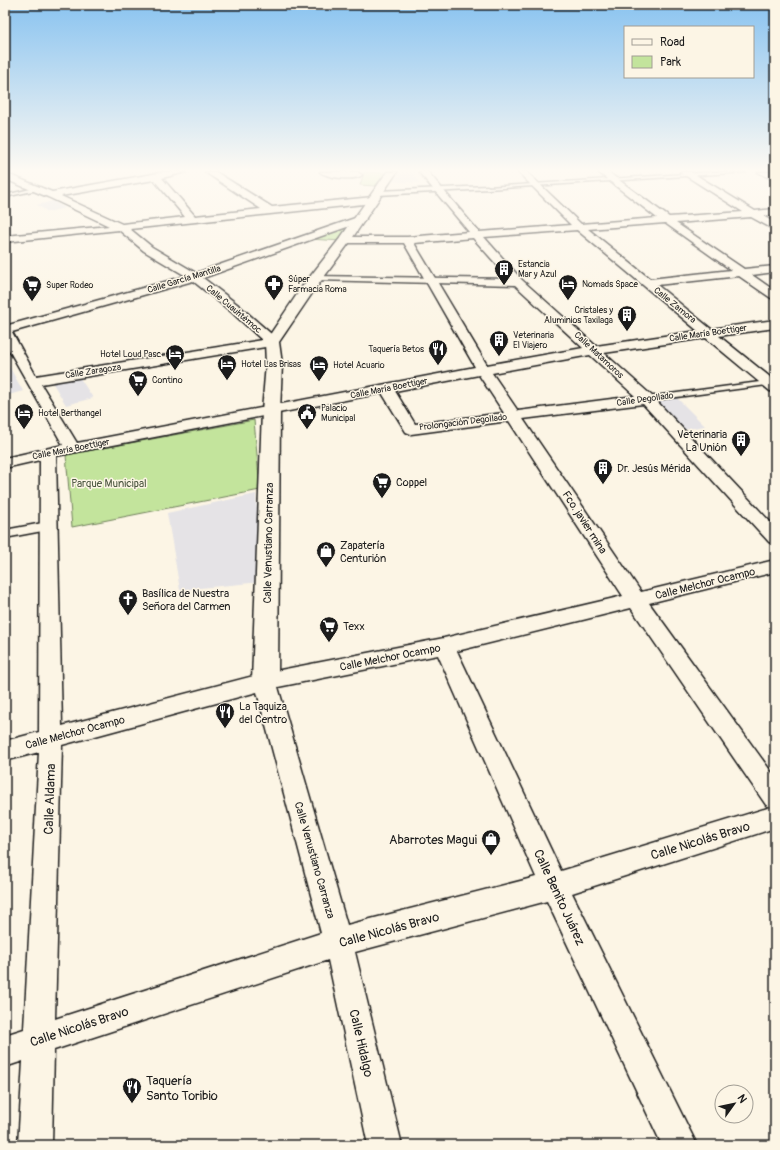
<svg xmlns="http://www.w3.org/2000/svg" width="780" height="1150" font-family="Pangolin,sans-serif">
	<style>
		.built { fill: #e5e3e6 }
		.green { fill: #c3e49c; stroke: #70805c }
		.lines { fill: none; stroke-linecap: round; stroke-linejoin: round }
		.service-casing { stroke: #1c1c1c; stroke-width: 3 }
		.pedestrian-casing { stroke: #1c1c1c; stroke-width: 3 }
		.minor-casing { stroke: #1c1c1c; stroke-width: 3 }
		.tertiary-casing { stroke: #1c1c1c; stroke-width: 3 }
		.secondary-casing { stroke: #1c1c1c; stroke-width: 3 }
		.service { fill: #fcf5e5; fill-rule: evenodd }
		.pedestrian { fill: #fcf5e5; fill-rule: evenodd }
		.minor { fill: #fcf5e5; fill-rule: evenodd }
		.tertiary { fill: #fcf5e5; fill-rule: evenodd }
		.secondary { fill: #fcf5e5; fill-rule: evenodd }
		.labels { text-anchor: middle; stroke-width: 3; stroke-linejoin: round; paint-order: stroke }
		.far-poi-label { font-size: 9px; fill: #1c1c1c; stroke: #fcf5e5; text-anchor: start }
		.far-street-label { font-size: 9px; fill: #1c1c1c; stroke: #fcf5e5 }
		.poi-label { font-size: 11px; fill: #1c1c1c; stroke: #fcf5e5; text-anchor: start }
		.park-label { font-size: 11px; fill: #4e5842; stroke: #fcf5e5 }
		.street-label { font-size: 11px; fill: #1c1c1c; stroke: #fcf5e5 }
		.near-street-label { font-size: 13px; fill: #1c1c1c; stroke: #fcf5e5 }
		.near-poi-label { font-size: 13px; fill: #1c1c1c; stroke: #fcf5e5; text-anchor: end }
	</style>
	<rect width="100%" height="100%" fill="#fcf5e5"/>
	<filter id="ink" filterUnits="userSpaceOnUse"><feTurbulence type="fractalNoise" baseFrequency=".025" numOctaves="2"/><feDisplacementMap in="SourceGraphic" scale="8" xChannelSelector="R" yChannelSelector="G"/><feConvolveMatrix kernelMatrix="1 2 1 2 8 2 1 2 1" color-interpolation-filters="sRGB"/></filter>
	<g filter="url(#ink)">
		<!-- built -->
		<path class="built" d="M395,173h18l6,10 -29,-2z
			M53,201l12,7 -17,4 -11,-7z
			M5,359l18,32 -18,5z
			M78,375l15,23 -27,7 -14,-23z
			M677,398l28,28 -24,4 -27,-29z
			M256,494l5,88 -81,8 -13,-77z"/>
		<!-- green -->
		<path class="green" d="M364,173v-1l21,1 -10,13 -15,-1z
			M350,225l-9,16 -32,-2z
			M254,420l6,70 -188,37 -6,-72z"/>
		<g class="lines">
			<!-- service casing -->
			<g class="service-casing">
				<path id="service" d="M714,172h32l-259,17 -2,-1 2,-1z
					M35,188l2,2 -32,7v-2z
					M775,380v4l-128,17 -4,-2 4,-2z"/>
			</g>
			<!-- pedestrian casing -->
			<g class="pedestrian-casing">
				<path id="pedestrian" d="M487,186l2,1v2l-111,6 -3,-2 3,-2z
					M313,276l205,3 4,3 -4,3 -202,-5 -4,-2z
					M48,522l5,1 2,3 -2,3 -48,9v-8z"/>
			</g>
			<!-- minor casing -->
			<g class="minor-casing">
				<path id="minor" d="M164,172h22l-24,6 33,38 66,-7 -56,-37h11l56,35 101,-10 5,3 -5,3 -243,26 22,18 44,26 162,-56h6l2,2 -2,2 -161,57 34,26 40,35 1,3 -1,3 -236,39 36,59 398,-76 -71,-124h-59l-5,-3 5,-3h62l62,-5 -50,-60h9l51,60 92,-7 -53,-53h9l54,52 76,-6 -59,-46h10l61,45 74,-5 -63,-40h11l64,39 20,-2v6l-12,1 12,7v7l-24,-13 -75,6 68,46 31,-3v6l-23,3 23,16v9l-4,-2 -32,-22 -82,9 54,44 64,-9v8l-56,8 56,45v11l-5,-1 -64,-53 -102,15 48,43 123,131v17l-6,-2 -126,-138 -120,15 118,173 134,-32v12l-126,31 126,174v51l-203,65 125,252h-35l-115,-244 -192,51 47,193h-34l-40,-185 -274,90 -2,95h-34l5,-84 -18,6v-32l19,-6 15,-277 -34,9v-20l34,-9 1,-272 -35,8v-10l58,-13 -58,-102v-17l181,-50 -42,-25 -25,-21 -114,12v-6l104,-10 -61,-29 -43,-18v-6l47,19zM154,180l31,37 -63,7 -61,-28zM665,223l66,47 -81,9 -62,-50zM577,230l121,101 -102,15 -74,-66 -38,-43zM473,238l41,46 69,64 -96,17 -73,-122zM193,281l36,29 33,30 -226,36 -24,-44zM590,355l45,41 -117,15 -26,-38zM479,375l25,38 -89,11 -20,-33zM382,393l24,39 5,2 98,-13 114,175 -179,42 -179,35 -203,53 -6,-270zM631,608l135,197 5,2 -210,64 -104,-220zM438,655l98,222 -189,48 -69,-238zM257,692l64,241 -266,86 7,-274z
					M320,172h38l4,3c-7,6 -34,3 -42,-3z"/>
			</g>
			<!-- tertiary casing -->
			<g class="tertiary-casing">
				<path id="tertiary" d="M387,172h10l-48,71 -36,49 -34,50 3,22 -2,47 -2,270 -4,7 -9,3 -9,-3 -4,-7 10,-270 4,-47 -1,-22 37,-55 39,-50z"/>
			</g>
			<!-- secondary casing -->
			<g class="secondary-casing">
				<path id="secondary" d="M758,172h14l3,2v7z"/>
			</g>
			<!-- service -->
			<use href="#service" class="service"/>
			<!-- pedestrian -->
			<use href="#pedestrian" class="pedestrian"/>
			<!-- minor -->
			<use href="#minor" class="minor"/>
			<!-- tertiary -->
			<use href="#tertiary" class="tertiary"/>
			<!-- secondary -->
			<use href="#secondary" class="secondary"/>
		</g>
	</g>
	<!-- sky -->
	<linearGradient id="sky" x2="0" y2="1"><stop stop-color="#89c3f0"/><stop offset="0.51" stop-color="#fefaf3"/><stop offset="1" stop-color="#fefaf3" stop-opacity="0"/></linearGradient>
	<rect width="780" height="334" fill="url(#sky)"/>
	<!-- icons -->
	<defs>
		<g id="building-pin" transform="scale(1)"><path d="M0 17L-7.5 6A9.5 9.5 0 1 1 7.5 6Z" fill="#1c1c1c" stroke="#fcf5e5"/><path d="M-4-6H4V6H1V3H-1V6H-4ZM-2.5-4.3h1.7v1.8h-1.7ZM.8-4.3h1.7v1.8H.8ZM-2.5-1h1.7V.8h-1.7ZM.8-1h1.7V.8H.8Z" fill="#fff"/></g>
		<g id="pharmacy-pin" transform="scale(1)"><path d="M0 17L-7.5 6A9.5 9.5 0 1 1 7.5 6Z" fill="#1c1c1c" stroke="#fcf5e5"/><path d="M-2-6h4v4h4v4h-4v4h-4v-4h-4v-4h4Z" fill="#fff"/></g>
		<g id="hotel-pin" transform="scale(1)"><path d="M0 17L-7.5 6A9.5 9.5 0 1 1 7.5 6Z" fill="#1c1c1c" stroke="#fcf5e5"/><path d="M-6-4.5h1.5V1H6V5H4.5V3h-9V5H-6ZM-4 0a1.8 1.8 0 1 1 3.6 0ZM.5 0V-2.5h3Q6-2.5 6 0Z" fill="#fff"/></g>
		<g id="supermarket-pin" transform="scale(1)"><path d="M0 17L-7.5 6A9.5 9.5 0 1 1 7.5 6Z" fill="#1c1c1c" stroke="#fcf5e5"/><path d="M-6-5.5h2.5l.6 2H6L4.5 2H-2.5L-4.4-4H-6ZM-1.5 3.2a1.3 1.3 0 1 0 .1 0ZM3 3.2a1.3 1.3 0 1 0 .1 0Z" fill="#fff"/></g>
		<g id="restaurant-pin" transform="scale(1)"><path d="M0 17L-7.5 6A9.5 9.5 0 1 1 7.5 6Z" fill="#1c1c1c" stroke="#fcf5e5"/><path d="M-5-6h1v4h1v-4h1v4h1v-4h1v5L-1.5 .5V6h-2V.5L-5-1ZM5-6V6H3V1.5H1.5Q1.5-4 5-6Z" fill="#fff"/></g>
		<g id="civic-pin" transform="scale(1)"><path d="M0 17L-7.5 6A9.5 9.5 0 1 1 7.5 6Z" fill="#1c1c1c" stroke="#fcf5e5"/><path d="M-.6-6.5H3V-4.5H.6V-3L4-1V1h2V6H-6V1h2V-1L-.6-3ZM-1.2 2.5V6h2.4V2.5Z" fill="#fff"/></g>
		<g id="shop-pin" transform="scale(1)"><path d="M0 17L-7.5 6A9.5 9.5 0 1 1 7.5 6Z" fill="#1c1c1c" stroke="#fcf5e5"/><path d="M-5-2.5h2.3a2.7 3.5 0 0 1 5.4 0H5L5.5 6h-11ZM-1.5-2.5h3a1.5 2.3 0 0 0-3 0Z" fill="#fff"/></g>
		<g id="church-pin" transform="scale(1)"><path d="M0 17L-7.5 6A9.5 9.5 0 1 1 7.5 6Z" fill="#1c1c1c" stroke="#fcf5e5"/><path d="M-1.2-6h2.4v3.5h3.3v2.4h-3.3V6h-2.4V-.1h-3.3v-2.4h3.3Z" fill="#fff"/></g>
	</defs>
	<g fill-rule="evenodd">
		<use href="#building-pin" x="504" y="269"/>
		<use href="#pharmacy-pin" x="274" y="284"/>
		<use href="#hotel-pin" x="568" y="284"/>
		<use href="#supermarket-pin" x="32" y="285"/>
		<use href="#building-pin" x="627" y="315"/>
		<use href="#building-pin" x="499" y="340"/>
		<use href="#restaurant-pin" x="438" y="349"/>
		<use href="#hotel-pin" x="175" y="354"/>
		<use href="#hotel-pin" x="227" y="364"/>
		<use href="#hotel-pin" x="319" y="365"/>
		<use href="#supermarket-pin" x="138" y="380"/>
		<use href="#hotel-pin" x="24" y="413"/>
		<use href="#civic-pin" x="307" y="413"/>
		<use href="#building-pin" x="741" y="440"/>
		<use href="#building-pin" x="603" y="468"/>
		<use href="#supermarket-pin" x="382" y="482"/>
		<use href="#shop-pin" x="326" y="551"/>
		<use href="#church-pin" x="128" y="599"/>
		<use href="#supermarket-pin" x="329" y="626"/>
		<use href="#restaurant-pin" x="225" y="712"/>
		<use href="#shop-pin" x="491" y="839"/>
		<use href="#restaurant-pin" x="132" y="1087"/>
	</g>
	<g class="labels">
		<!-- far-poi labels -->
		<g class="far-poi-label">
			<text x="518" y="267">Estancia<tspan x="518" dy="10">Mar y Azul</tspan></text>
			<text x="288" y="282">Súper<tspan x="288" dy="10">Farmacia Roma</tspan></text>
			<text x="582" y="287">Nomads Space</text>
			<text x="46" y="288">Super Rodeo</text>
			<text x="613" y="313" text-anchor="end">Cristales y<tspan x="613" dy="10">Aluminios Taxilaga</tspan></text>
			<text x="513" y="338">Veterinaria<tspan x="513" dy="10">El Viajero</tspan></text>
			<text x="424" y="352" text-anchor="end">Taquería Betos</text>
			<text x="161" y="357" text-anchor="end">Hotel Loud Pasc</text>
			<text x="241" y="367">Hotel Las Brisas</text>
			<text x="333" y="368">Hotel Acuario</text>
			<text x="152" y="383">Contino</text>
			<text x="321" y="411">Palacio<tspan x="321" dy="10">Municipal</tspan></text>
			<text x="38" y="416">Hotel Berthangel</text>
		</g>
		<!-- far-street labels -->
		<g class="far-street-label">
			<text transform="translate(184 279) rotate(-17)" y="3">Calle García Mantilla</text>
			<text transform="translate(675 305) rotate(39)" y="3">Calle Zamora</text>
			<text transform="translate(234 309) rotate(40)" y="3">Calle Cuauhtémoc</text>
			<text transform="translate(708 333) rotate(-8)" y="3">Calle María Boettiger</text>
			<text transform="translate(599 355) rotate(43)" y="3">Calle Matamoros</text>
			<text transform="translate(93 371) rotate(-9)" y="3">Calle Zaragoza</text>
			<text transform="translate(389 388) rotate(-11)" y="3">Calle María Boettiger</text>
			<text transform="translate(645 399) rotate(-8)" y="3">Calle Degollado</text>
			<text transform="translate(463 422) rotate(-7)" y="3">Prolongación Degollado</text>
			<text transform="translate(71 449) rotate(-11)" y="3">Calle María Boettiger</text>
		</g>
		<!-- poi labels -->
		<g class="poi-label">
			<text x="727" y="438" text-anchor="end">Veterinaria<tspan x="727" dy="13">La Unión</tspan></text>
			<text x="617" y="472">Dr. Jesús Mérida</text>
			<text x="396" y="486">Coppel</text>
			<text x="340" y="549">Zapatería<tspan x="340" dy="13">Centurión</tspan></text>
			<text x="142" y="597">Basílica de Nuestra<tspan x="142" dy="13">Señora del Carmen</tspan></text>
			<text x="343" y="630">Texx</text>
			<text x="239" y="710">La Taquiza<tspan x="239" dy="13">del Centro</tspan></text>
		</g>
		<!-- park labels -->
		<g class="park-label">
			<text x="109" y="487">Parque Municipal</text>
		</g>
		<!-- street labels -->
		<g class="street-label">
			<text transform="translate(585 522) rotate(57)" y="4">Fco. javier mina</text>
			<text transform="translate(268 543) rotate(-89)" y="4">Calle Venustiano Carranza</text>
			<text transform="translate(705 583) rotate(-14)" y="4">Calle Melchor Ocampo</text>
			<text transform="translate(390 657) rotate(-11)" y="4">Calle Melchor Ocampo</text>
			<text transform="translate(75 732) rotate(-15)" y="4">Calle Melchor Ocampo</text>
			<text transform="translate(315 860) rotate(74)" y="4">Calle Venustiano Carranza</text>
		</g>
		<!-- near-street labels -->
		<g class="near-street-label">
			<text transform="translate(49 799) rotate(-88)" y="5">Calle Aldama</text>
			<text transform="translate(700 840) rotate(-17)" y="5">Calle Nicolás Bravo</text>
			<text transform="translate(560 897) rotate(65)" y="5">Calle Benito Juárez</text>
			<text transform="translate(389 929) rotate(-15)" y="5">Calle Nicolás Bravo</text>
			<text transform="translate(79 1026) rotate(-18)" y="5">Calle Nicolás Bravo</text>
			<text transform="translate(362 1043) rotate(77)" y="5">Calle Hidalgo</text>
		</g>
		<!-- near-poi labels -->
		<g class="near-poi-label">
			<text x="477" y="844">Abarrotes Magui</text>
			<text x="146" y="1085" text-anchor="start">Taquería<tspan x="146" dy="15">Santo Toribio</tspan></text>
		</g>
	</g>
	<!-- margin -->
	<rect width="780" height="1150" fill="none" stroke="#fcf5e5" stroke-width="20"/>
	<rect x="10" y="10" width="760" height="1130" fill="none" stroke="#1c1c1c" stroke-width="1.5" filter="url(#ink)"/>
	<!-- legend -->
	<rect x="624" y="26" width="130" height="52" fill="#fcf5e5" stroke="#a29e95"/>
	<rect x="632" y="39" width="20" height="6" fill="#fcf5e5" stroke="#a29e95"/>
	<text x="660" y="46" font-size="12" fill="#1c1c1c">Road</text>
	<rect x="632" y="56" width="20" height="12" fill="#c3e49c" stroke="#a29e95"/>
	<text x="660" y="66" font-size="12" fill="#1c1c1c">Park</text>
	<!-- north arrow -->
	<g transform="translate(734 1104) rotate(57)"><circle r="19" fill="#fcf5e5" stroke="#a29e95"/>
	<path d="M0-3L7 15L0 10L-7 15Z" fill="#1c1c1c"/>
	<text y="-6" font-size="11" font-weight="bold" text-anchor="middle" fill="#1c1c1c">N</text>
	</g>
</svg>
